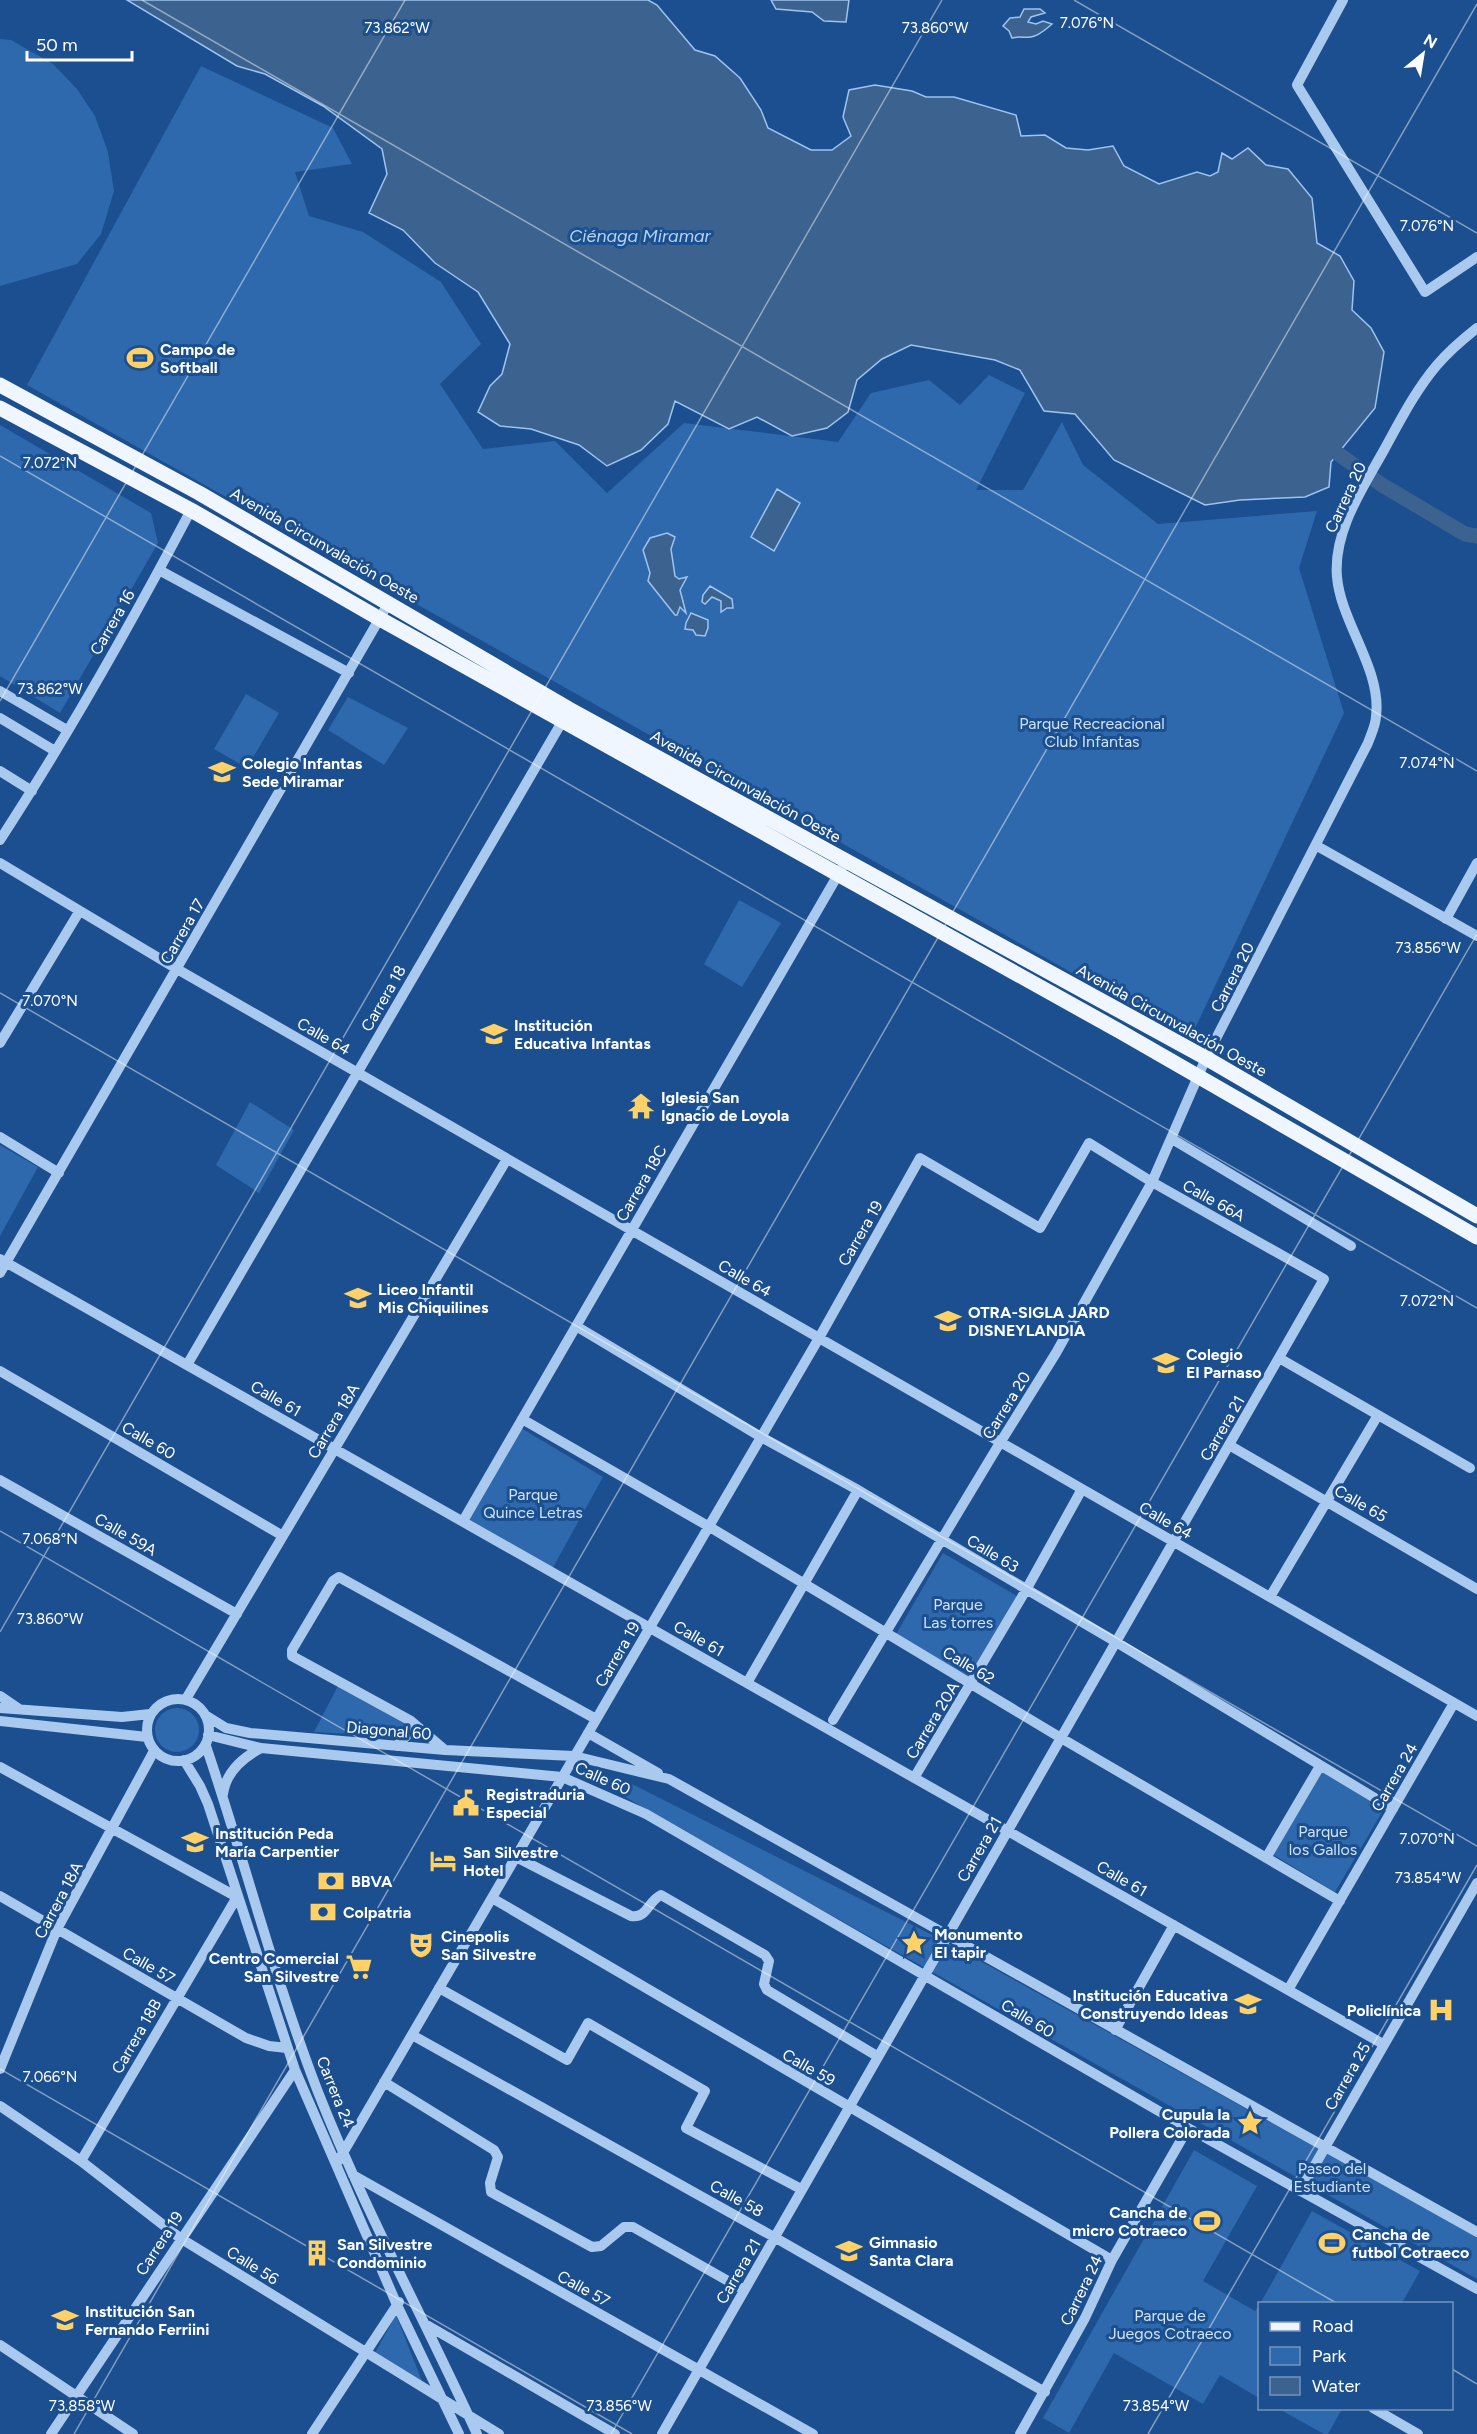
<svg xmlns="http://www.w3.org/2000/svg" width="1477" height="2434" font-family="Figtree,sans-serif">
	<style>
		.green { fill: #2e69ad }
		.water { fill: #3c6290; stroke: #9cc4f0; stroke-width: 1.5 }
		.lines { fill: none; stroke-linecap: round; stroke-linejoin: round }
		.canal { stroke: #3c6290; stroke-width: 15 }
		.minor { stroke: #a9c9ee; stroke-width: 10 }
		.major { stroke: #f0f6ff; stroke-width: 15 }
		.ticks { fill: none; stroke: #fff; stroke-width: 1.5; stroke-opacity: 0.45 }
		.labels { text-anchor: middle; stroke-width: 6; stroke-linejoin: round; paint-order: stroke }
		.poi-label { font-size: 16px; font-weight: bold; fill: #fff; stroke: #1b4f8f; text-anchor: start }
		.street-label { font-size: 16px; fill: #fff; stroke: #1b4f8f }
		.park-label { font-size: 16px; fill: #cfe3fa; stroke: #1b4f8f }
		.water-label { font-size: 18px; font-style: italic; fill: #b5d3f5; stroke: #1b4f8f }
		.ticks-label { font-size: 15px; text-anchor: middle; fill: #fff; stroke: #1b4f8f; stroke-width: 6; stroke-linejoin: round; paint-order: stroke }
	</style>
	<rect width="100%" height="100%" fill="#1b4f8f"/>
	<!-- green -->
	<path class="green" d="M0,39l11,1 42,24 24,25 18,27 13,36 6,39 -13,43 -24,30 -77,22z
		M201,66l132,62 19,36 -57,8 14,44 54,16 78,50 40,62 -41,40 43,65 72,-8 52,52 77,-70 154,19 33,-49 58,-13 31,25 29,-30 36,18 -49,97h47l39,-68 21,43 75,59 159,-13 -18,57 45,145 -154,326 -1163,-654z
		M0,425l151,88 7,30 -98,170 -60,-37z
		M246,694l33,19 -32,55 -33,-19z
		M348,697l60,31 -24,37 -56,-35z
		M739,900l42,23 -39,64 -38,-23z
		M250,1102l44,28 -35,63 -43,-28z
		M0,1145l38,22 -38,69z
		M521,1428l82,49 -52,94 -85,-49z
		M943,1553l74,43 -46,82 -76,-42z
		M340,1682l66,42 -5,10 -6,2 -81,-4z
		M155 1730a22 22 0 1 1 44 0a22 22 0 1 1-44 0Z
		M582,1771l50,13 312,157 533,296v42l-786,-443z
		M1321,1771l63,38 -49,83 -63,-38z
		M1194,2150l63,36 -54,95 52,30 5,-7 -1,94 -39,-23 -17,29 -89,-51 -45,80 -26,-15z
		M1312,2211l108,60 -18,32 -142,1z
		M396,2315l26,66 -47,-28z
		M1279,2409h63l-14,25h-4z"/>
	<!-- water -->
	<path class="water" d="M127,0h521l9,5 38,45 20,6 25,22 21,32 7,18 43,22h21l19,-14 -8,-19 6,-27 26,-5 37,6 14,6h28l62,18 5,21 24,-1 21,13 22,2 25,-4 11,20 35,18 38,-12 13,4 8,-4 4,-19 10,6 16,-11 18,17 22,4 24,29 5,45 23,13 14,25 -2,29 19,18 13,24 -9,56 -44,54 -2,25 -24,10 -65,3 -35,5 -91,-45 -39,-46 -31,-3 -24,-41 -25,-10 -84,-15 -29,14 -25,21 -9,32 -21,16 -35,8 -35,-19 -28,12 -54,-28 -7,23 -27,26 -34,16 -28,-21 -48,-16 -31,-3 -22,-14 12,-26 12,-12 8,-30 -32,-52 -43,-29 -32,-33 -34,-17 18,-39 -5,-25 -59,-43 -58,-32 -28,-8z
		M771,0h78l-3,22 -22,-1 -12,-9 -36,-3z
		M1024,9h16l5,4 -14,4 -3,5 8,2 7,-3 9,3c-6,5 -13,12 -21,13 -7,1 -12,-1 -19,1l-3,-7 -6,-5 7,-8 10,-1z
		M777,489l23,14 -26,48 -23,-14z
		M667,533l8,4 -4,12 4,27 4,3 8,-2 -7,13 6,23 -6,-6 -3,8h-2l-27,-34 2,-8 -7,-23 7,-12z
		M710,586l22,13 1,9h-6l-6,4v-11l-9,-4 -7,7 -3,-2 1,-7z
		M691,613l17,7v8l-3,8 -9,-1 -3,-5 -8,-1 1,-6z"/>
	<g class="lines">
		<!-- canal -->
		<path class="canal" d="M1337,453l45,32 83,49 12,2"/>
		<!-- minor -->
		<path class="minor" d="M1343,0l-46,85 128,207 52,-35
			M159,570l190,103
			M0,691l67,39
			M0,718l55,33
			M0,771l32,20
			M0,840c69,-106 132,-218 191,-330
			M1317,846l160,90
			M0,863l177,106 1300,747
			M1446,919l31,-56
			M0,1043l79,-131
			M0,1137l59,36
			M1172,1139l179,107
			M0,1259l1383,785
			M0,1273l388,-669
			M576,1326l185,111 97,53 258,152 277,167
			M1279,1358l191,110
			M187,1365l379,-650
			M0,1371l283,165
			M522,1419l186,107 353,212 279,163
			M1229,1445l248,144
			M0,1480l237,134
			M463,1521l383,-660
			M1270,1597l108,-182
			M747,1683l111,-193
			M0,1696l19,13
			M147 1730a31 31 0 1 1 62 0a31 31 0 1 1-62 0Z
			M186,1699l321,-540
			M0,1708l122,9 28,-3
			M205,1715l21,13 24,5 195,17 129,6 95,23 808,453
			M833,1720l162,-269 61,-98 96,-171 54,-124 162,-315c3,-9 8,-18 8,-27 6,-46 -35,-93 -39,-139 -4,-46 26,-89 47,-127 16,-29 31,-59 53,-85 12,-14 26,-26 40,-37
			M0,1721l147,16
			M588,1733l70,40
			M208,1735l53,13 301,29 84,37 542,314 289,161
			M206,1746c39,115 68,232 112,346 46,117 107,228 159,342
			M397,1746l11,-12 3,-13
			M445,1750l-34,-29 -119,-65v-6l41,-69 6,-4 257,142
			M184,1760l16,26 8,18 87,266 102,235 62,129
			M0,1767l237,130 -156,264
			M914,1778l112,-188 56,-101
			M223,1794c3,-22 19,-36 38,-46
			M516,1857l115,59c16,3 17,-15 30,-21l104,60 4,6 -5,23 3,6 110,66
			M1266,1858l54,-92
			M0,1896l246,142 23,8 18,2
			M492,1898l620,362
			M439,1988l128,72 21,-37 117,68 -19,37 115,61
			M1288,1990l166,-287
			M1115,2030l59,-105
			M412,2035l362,202 271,155
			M0,2069l57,-140 97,-178
			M384,2082l110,68 4,7 -8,26 1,9 101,55 9,-1 23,-19h9l111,63
			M0,2106l81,55 99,77 319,196
			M337,2163l482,-825 101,-180 120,70 49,-85 63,39 172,97 -662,1155
			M353,2175l460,259
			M1300,2191l177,-308
			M425,2324l190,110
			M0,2345l133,89
			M1373,2408l45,26
			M51,2434l244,-364
			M312,2434l87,-132
			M1020,2434l65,-116 27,-58 76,-132"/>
		<!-- major -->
		<path class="major" d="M0,385l199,108 370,216 637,349 271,158
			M0,408l191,102 189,109 741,413 356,205"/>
	</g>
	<!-- ticks -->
	<path class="ticks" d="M142,0l1335,771M1074,0l403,233M0,456l1477,852M0,701l405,-701M0,993l1477,853M0,1531l1338,773M0,1632l942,-1632M0,2069l632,365M1452,2369l25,15M74,2434l1403,-2430M611,2434l866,-1500M1148,2434l329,-569"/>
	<!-- icons -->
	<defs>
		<g id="stadium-bare" transform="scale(2.07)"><path d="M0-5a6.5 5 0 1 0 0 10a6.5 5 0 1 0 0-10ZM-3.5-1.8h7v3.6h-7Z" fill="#ffd166" stroke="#1b4f8f" stroke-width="2.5" paint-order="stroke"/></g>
		<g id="school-bare" transform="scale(2.07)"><path d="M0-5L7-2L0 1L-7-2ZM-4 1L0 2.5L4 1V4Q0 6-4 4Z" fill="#ffd166" stroke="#1b4f8f" stroke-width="2.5" paint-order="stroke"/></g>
		<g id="temple-bare" transform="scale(2.07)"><path d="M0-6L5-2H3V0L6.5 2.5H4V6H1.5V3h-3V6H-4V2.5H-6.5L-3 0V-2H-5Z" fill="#ffd166" stroke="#1b4f8f" stroke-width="2.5" paint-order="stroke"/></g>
		<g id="civic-bare" transform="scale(2.07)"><path d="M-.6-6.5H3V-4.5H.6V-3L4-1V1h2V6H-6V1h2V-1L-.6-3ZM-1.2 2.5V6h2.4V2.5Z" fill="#ffd166" stroke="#1b4f8f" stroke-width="2.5" paint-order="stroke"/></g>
		<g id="hotel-bare" transform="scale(2.07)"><path d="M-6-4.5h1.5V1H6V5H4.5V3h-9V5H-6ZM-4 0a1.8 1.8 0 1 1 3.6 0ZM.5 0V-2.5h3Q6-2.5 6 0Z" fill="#ffd166" stroke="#1b4f8f" stroke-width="2.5" paint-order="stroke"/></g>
		<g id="bank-bare" transform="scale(2.07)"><path d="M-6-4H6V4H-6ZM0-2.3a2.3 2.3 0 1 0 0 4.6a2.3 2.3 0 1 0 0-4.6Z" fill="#ffd166" stroke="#1b4f8f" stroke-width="2.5" paint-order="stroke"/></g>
		<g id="sight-bare" transform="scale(2.07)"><path d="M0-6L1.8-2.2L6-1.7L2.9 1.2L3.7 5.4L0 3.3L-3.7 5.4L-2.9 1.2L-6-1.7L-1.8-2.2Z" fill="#ffd166" stroke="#1b4f8f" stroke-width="2.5" paint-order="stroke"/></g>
		<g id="theatre-bare" transform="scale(2.07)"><path d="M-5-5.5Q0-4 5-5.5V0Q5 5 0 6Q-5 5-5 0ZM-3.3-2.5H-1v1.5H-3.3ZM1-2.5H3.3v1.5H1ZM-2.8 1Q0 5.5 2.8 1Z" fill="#ffd166" stroke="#1b4f8f" stroke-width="2.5" paint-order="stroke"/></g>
		<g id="supermarket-bare" transform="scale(2.07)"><path d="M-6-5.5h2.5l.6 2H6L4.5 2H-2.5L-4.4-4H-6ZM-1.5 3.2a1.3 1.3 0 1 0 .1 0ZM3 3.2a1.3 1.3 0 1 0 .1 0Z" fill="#ffd166" stroke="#1b4f8f" stroke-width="2.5" paint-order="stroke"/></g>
		<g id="hospital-bare" transform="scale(2.07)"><path d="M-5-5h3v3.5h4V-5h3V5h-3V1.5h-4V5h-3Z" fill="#ffd166" stroke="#1b4f8f" stroke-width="2.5" paint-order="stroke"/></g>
		<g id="building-bare" transform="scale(2.07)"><path d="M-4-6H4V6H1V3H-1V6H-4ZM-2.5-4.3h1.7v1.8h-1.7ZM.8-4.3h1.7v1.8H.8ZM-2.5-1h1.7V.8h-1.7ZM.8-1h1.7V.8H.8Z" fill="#ffd166" stroke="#1b4f8f" stroke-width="2.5" paint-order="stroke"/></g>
	</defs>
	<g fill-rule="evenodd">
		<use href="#stadium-bare" x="140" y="358"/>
		<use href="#school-bare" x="222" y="772"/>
		<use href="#school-bare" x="494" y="1034"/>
		<use href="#temple-bare" x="641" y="1106"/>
		<use href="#school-bare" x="358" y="1298"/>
		<use href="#school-bare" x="948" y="1321"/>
		<use href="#school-bare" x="1166" y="1363"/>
		<use href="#civic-bare" x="466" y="1803"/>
		<use href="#school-bare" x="195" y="1842"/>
		<use href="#hotel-bare" x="443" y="1861"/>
		<use href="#bank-bare" x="331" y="1881"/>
		<use href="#bank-bare" x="323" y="1912"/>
		<use href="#sight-bare" x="914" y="1943"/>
		<use href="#theatre-bare" x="421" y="1945"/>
		<use href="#supermarket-bare" x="359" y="1967"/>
		<use href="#school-bare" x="1248" y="2004"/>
		<use href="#hospital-bare" x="1441" y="2010"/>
		<use href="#sight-bare" x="1250" y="2123"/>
		<use href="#stadium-bare" x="1207" y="2221"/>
		<use href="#stadium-bare" x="1332" y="2243"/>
		<use href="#school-bare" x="849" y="2251"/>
		<use href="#building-bare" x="317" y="2253"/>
		<use href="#school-bare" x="65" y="2320"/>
	</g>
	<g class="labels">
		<!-- poi labels -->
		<g class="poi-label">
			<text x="160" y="355">Campo de<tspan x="160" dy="18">Softball</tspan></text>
			<text x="242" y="769">Colegio Infantas<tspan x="242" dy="18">Sede Miramar</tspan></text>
			<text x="514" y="1031">Institución<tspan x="514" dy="18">Educativa Infantas</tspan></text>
			<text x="661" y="1103">Iglesia San<tspan x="661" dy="18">Ignacio de Loyola</tspan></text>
			<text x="378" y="1295">Liceo Infantil<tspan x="378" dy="18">Mis Chiquilines</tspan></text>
			<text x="968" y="1318">OTRA-SIGLA JARD<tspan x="968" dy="18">DISNEYLANDIA</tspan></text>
			<text x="1186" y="1360">Colegio<tspan x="1186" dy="18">El Parnaso</tspan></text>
			<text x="486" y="1800">Registraduria<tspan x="486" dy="18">Especial</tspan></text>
			<text x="215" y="1839">Institución Peda<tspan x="215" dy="18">María Carpentier</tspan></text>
			<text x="463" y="1858">San Silvestre<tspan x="463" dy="18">Hotel</tspan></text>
			<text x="351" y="1887">BBVA</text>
			<text x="343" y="1918">Colpatria</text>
			<text x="934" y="1940">Monumento<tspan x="934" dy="18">El tapir</tspan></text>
			<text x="441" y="1942">Cinepolis<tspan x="441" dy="18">San Silvestre</tspan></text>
			<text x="339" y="1964" text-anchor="end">Centro Comercial<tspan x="339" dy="18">San Silvestre</tspan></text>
			<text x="1228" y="2001" text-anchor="end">Institución Educativa<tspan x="1228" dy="18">Construyendo Ideas</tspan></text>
			<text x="1421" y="2016" text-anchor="end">Policlínica</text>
			<text x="1230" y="2120" text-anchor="end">Cupula la<tspan x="1230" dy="18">Pollera Colorada</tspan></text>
			<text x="1187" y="2218" text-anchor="end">Cancha de<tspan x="1187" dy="18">micro Cotraeco</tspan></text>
			<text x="1352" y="2240">Cancha de<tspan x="1352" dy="18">futbol Cotraeco</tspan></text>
			<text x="869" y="2248">Gimnasio<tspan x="869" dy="18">Santa Clara</tspan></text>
			<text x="337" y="2250">San Silvestre<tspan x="337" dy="18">Condominio</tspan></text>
			<text x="85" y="2317">Institución San<tspan x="85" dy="18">Fernando Ferriini</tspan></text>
		</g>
		<!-- street labels -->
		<g class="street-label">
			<text transform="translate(1345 497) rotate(-65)" y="6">Carrera 20</text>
			<text transform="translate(325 545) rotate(30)" y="6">Avenida Circunvalación Oeste</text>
			<text transform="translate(112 622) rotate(-60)" y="6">Carrera 16</text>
			<text transform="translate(746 786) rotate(29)" y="6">Avenida Circunvalación Oeste</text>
			<text transform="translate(182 931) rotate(-60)" y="6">Carrera 17</text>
			<text transform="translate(1232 977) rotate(-63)" y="6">Carrera 20</text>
			<text transform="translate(383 998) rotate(-60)" y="6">Carrera 18</text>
			<text transform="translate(1172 1020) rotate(29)" y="6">Avenida Circunvalación Oeste</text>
			<text transform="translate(324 1036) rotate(30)" y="6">Calle 64</text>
			<text transform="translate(641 1183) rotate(-60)" y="6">Carrera 18C</text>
			<text transform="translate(1214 1200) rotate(29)" y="6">Calle 66A</text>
			<text transform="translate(860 1233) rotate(-60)" y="6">Carrera 19</text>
			<text transform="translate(745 1278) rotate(30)" y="6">Calle 64</text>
			<text transform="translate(276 1398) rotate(30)" y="6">Calle 61</text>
			<text transform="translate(1006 1405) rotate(-58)" y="6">Carrera 20</text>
			<text transform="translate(333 1421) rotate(-59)" y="6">Carrera 18A</text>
			<text transform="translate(1222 1428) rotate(-60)" y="6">Carrera 21</text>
			<text transform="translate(149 1440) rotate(30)" y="6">Calle 60</text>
			<text transform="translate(1361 1503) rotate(30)" y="6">Calle 65</text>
			<text transform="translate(1166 1520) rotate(30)" y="6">Calle 64</text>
			<text transform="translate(126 1534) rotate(30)" y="6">Calle 59A</text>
			<text transform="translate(993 1553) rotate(31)" y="6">Calle 63</text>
			<text transform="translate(699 1638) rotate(30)" y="6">Calle 61</text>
			<text transform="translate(617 1654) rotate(-60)" y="6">Carrera 19</text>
			<text transform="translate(969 1665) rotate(31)" y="6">Calle 62</text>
			<text transform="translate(932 1720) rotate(-59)" y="6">Carrera 20A</text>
			<text transform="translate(389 1730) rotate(5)" y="6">Diagonal 60</text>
			<text transform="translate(1394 1777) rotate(-60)" y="6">Carrera 24</text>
			<text transform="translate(603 1778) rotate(24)" y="6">Calle 60</text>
			<text transform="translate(979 1849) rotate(-60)" y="6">Carrera 21</text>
			<text transform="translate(1122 1878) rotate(30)" y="6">Calle 61</text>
			<text transform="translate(58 1900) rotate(-62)" y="6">Carrera 18A</text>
			<text transform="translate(149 1965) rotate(30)" y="6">Calle 57</text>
			<text transform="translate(1028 2018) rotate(31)" y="6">Calle 60</text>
			<text transform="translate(136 2036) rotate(-60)" y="6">Carrera 18B</text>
			<text transform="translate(809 2067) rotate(30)" y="6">Calle 59</text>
			<text transform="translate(1347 2076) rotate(-60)" y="6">Carrera 25</text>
			<text transform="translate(336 2092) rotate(68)" y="6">Carrera 24</text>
			<text transform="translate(737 2198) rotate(29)" y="6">Calle 58</text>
			<text transform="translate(159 2243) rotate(-57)" y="6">Carrera 19</text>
			<text transform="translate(253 2265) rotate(32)" y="6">Calle 56</text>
			<text transform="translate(738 2271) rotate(-60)" y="6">Carrera 21</text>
			<text transform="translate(584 2288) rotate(29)" y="6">Calle 57</text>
			<text transform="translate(1081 2290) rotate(-64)" y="6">Carrera 24</text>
		</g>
		<!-- park labels -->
		<g class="park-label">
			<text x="1092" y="729">Parque Recreacional<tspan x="1092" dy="18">Club Infantas</tspan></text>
			<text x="533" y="1500">Parque<tspan x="533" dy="18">Quince Letras</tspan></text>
			<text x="958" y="1610">Parque<tspan x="958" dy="18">Las torres</tspan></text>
			<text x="1323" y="1837">Parque<tspan x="1323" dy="18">los Gallos</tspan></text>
			<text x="1332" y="2174">Paseo del<tspan x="1332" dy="18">Estudiante</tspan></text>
			<text x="1170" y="2321">Parque de<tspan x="1170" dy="18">Juegos Cotraeco</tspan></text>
		</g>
		<!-- water labels -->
		<g class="water-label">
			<text x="640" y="242">Ciénaga Miramar</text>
		</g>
	</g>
	<g class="ticks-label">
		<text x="1087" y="28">7.076°N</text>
		<text x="397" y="33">73.862°W</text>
		<text x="935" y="33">73.860°W</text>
		<text x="1427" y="231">7.076°N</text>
		<text x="50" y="468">7.072°N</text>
		<text x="50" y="694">73.862°W</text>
		<text x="1427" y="768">7.074°N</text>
		<text x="1428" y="953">73.856°W</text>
		<text x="50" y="1006">7.070°N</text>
		<text x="1427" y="1306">7.072°N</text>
		<text x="50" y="1544">7.068°N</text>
		<text x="50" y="1624">73.860°W</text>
		<text x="1427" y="1844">7.070°N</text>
		<text x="1428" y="1883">73.854°W</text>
		<text x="50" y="2082">7.066°N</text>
		<text x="82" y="2411">73.858°W</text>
		<text x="619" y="2411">73.856°W</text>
		<text x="1156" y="2411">73.854°W</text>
	</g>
	<!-- legend -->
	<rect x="1258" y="2302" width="195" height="108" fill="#1b4f8f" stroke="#7695bc" stroke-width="1.5"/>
	<rect x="1270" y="2322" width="30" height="9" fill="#f0f6ff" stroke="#7695bc" stroke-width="1.5"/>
	<text x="1312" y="2332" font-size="18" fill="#ffffff">Road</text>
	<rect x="1270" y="2347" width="30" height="18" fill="#2e69ad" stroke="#7695bc" stroke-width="1.5"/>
	<text x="1312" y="2362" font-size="18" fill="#ffffff">Park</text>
	<rect x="1270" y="2377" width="30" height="18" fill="#3c6290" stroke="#7695bc" stroke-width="1.5"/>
	<text x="1312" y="2392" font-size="18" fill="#ffffff">Water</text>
	<!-- north arrow -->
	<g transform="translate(1423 54) rotate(30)" stroke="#1b4f8f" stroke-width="4.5" paint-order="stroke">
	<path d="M0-4.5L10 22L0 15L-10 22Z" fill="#ffffff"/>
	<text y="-9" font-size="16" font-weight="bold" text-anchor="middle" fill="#ffffff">N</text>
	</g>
	<!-- scale -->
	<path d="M27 51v9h105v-9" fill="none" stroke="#ffffff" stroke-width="3"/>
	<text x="36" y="51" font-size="18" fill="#ffffff" stroke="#1b4f8f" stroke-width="4.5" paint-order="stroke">50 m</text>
</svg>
